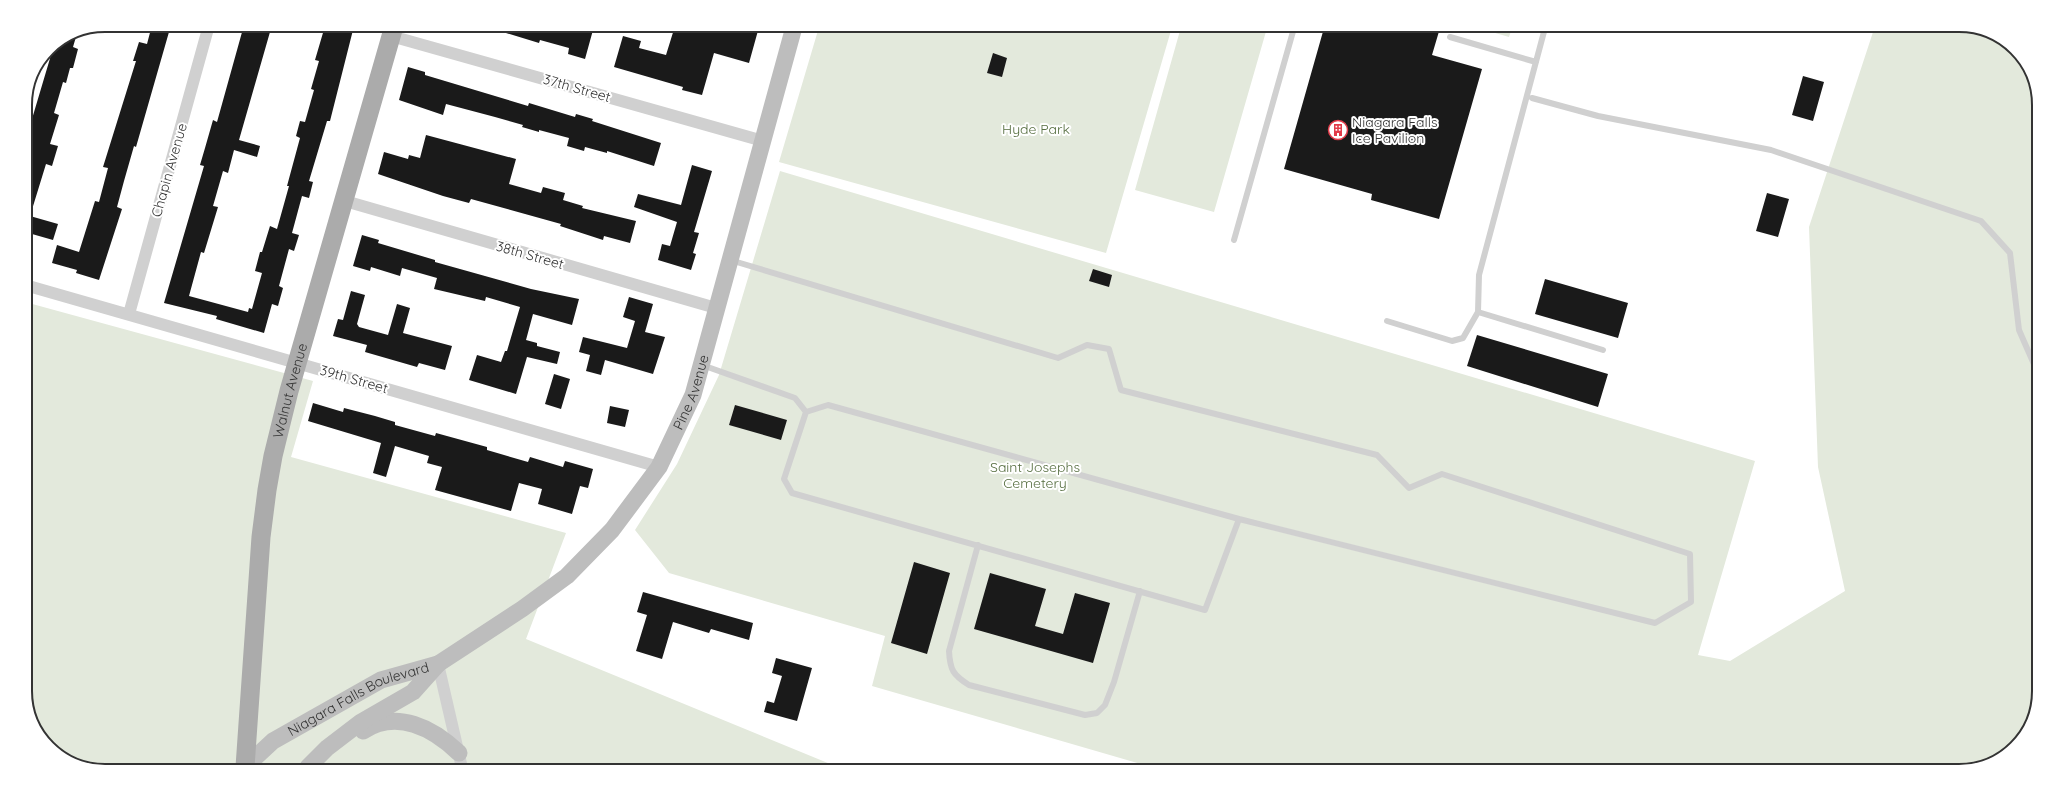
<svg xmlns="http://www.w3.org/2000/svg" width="2064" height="796" font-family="Quicksand,sans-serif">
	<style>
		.green { fill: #e3e9dc }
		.building { fill: #1a1a1a }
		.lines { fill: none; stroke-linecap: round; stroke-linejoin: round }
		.service { stroke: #d0d0d0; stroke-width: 6 }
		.minor { stroke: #d0d0d0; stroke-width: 12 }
		.secondary { stroke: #bdbdbd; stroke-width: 17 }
		.primary { stroke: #ababab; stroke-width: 19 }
		.labels { text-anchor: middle; stroke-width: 4; stroke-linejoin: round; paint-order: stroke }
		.street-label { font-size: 14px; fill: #333; stroke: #fff }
		.poi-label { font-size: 14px; fill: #333; stroke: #fff; text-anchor: start }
		.park-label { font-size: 14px; fill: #566e40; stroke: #fff }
		.rim { fill: none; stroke: #333; stroke-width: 2 }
	</style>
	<rect width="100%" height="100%" fill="#fff"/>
	<!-- green -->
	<path class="green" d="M819,27h353l-66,226 -327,-91z
		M1181,27l86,1 -53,184 -79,-22z
		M1478,28h34l-3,9z
		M1874,29h111l37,27 17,44 -4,617 -28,38 -48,16 -801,-2 -286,-83 13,-50 -216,-63 -34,-43 42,-66 42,-89 61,-204 975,290 -57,194 32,6 115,-70 -27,-124 -9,-240z
		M25,302l288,79 -22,76 275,76 -40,106 314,129 -761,-1 -38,-28 -16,-43z"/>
	<!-- building -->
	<path class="building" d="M152,25h19l-35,122 -2,-1 -10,35 -7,26 5,2 -23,71 -23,-7 1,-3 -25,-7 5,-18 22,7 16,-51 4,1 9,-34 -5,-1 33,-106h-3l6,-19 8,2z
		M244,25h28l-33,115 21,6 -3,11 -23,-7 -6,23 -5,-2 -10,35 5,1 -14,46 -3,-1 -12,44 59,16 1,-4 3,1 10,-36 -7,-2 5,-19h2l8,-26 7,3 12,-43h-2l13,-48 -4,-2 4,-15 5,1 9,-32 -3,-1 8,-28 -4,-1 10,-34h29l-24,95h-3l-18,60 4,1 -4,16 -7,-2 -10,37 7,2 -5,16 -5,-2 -10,37 4,2 -5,18 -6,-2 -8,29 -48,-14 1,-3 -53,-13 40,-137 -4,-1 5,-17 8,-28 4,2z
		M493,26h87l13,4 -8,29 -17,-5 1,-6 -29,-8 -1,3 -46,-14z
		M675,26h9l15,5 2,-5 58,1 -10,36 -35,-10 -12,42 -20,-5 1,-3 -69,-20 9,-31 18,5 -2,7 27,7z
		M1324,28h15l16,4 1,-4h84l-8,27 50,14 -43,150 -68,-19 1,-6 -88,-25z
		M78,30l-5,17 5,2 -5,19h-3l-4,15 -3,-1 -9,31 5,2 -9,29 8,2 -6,20 -6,-2 -16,52 28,8 -5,16 -28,-8v-83l6,-20h-2l25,-84z
		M993,53l14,5 -5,19 -15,-4z
		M408,67l17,5v3l103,31 1,-3 46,14 1,-3 17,5 -1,2 69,22 -7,23 -47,-15v2l-22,-6 -1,4 -17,-5 2,-8 -30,-8v2l-17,-5 1,-2 -28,-8 -49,-13 -3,11 -44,-15z
		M1803,76l21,6 -11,39 -21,-6z
		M426,135l90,24 -7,25 32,9 2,-6 22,6 -2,7 20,6 -1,2 54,13 -6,22 -26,-7 -1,4 -43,-14 1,-2 -90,-25 -2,4 -26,-7 -65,-22 6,-22 24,7 1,-4 11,3z
		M692,165l20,6 -18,61 5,1 -6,20 3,1 -5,16 -33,-10 4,-16 8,2 7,-24 -43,-15 4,-13 43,11z
		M1767,193l22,6 -11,38 -22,-6z
		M362,235l17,5 -1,3 57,17v2l96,27 48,10 -7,26 -39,-11 -7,26 11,3v3l23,6 -3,12 -30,-7 -11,37 -47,-14 8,-25 24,7 4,-11h2l13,-44 -34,-10 -1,4 -51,-12 3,-11 -35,-10 -2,8 -29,-9 -1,4 -17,-5z
		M1093,269l19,6 -3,12 -20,-6z
		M1545,279l83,24 -10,35 -83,-24z
		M351,291l14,4 -8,29 2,3 29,8 9,-31 13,4 -7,25 49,13 -7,24 -26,-7 -2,4 -52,-15 2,-7 -34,-9 5,-17 5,1z
		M629,297l24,7 -8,28 20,5 -12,37 -48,-14 -4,15 -15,-4 4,-16 -11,-3 4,-15 44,11 8,-27 -12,-4z
		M1477,335l131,39 -10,33 -131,-41z
		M554,374l16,5 -9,30 -16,-5z
		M313,403l30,9 1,-4 31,8 20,6v3l40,11 1,-3 51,14v3l41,12 2,-5 33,10 2,-6 28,8 -5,19 -8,-2 -8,28 -34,-10 4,-15 -23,-6 -8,28 -76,-21 7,-23 -15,-4 2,-7 -34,-10 -9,31 -13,-4 8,-30 -73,-22z
		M735,405l52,15 -6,20 -52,-15z
		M610,406l19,4 -4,17 -18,-4z
		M914,562l36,11 -23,81 -36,-11z
		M990,573l56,16 -11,37 28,8 12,-41 35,10 -17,60 -119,-34z
		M643,592l110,31 -4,17 -38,-11 -2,4 -36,-11 -11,37 -26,-8 11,-36 -10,-3z
		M776,658l36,10 -15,53 -33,-9 3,-11 7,2 8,-27 -10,-3z"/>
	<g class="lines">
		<!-- service -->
		<path class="service" d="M1450,37l86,25
			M1532,98l66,18 173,34 210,71 29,32 9,77 18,41
			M1234,240l60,-212
			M730,260l328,98 29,-13 22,4 12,41 256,65 32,33 33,-14 248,80 1,48 -36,21 -416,-104
			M1478,312l125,38
			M1387,321l65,20 11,-3 15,-26 1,-37 66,-247
			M702,365l93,33 11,14 -22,67 8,14 413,117 34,-91 -411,-114 -22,7
			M978,545l-29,106c1,19 4,24 20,34l116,30 12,-2 8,-8 9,-23 26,-91"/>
		<!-- minor -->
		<path class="minor" d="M391,36l372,105
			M345,201l371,107
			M25,285l634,182
			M129,314l80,-289
			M438,664l24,104"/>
		<!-- secondary -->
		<g class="secondary">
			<path d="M363,731c34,-22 70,-3 96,22"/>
			<path id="s1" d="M245,767l28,-26 108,-61 57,-16"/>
			<path id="s2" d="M308,767l19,-19 34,-26 52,-30 25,-28 84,-55 45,-33 45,-46 47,-63 34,-72 101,-368"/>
		</g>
		<!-- primary -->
		<path class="primary" id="s3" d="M245,767l16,-230 6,-47 6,-34 16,-65 105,-365"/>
	</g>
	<!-- icons -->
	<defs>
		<g id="building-ring" transform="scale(1)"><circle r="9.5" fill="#fff" stroke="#e23c4a" stroke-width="1.5"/><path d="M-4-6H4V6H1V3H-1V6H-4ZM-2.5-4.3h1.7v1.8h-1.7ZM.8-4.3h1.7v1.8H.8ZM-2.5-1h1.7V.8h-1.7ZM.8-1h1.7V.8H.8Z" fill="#e23c4a"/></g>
	</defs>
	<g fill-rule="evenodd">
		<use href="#building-ring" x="1338" y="130"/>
	</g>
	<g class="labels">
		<!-- street labels -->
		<g class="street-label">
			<text transform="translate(577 88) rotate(16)" y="5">37th Street</text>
			<text transform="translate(169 170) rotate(-74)" y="5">Chapin Avenue</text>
			<text transform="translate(530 255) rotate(16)" y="5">38th Street</text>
			<text transform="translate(354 379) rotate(16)" y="5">39th Street</text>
			<text dy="5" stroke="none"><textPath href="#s3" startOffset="380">Walnut Avenue</textPath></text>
			<text dy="5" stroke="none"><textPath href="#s2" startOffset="548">Pine Avenue</textPath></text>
			<text dy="5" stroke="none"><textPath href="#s1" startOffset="134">Niagara Falls Boulevard</textPath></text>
		</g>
		<!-- poi labels -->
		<g class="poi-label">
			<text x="1352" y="127">Niagara Falls<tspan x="1352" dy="16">Ice Pavilion</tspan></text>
		</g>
		<!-- park labels -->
		<g class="park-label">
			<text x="1036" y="134">Hyde Park</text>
			<text x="1035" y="472">Saint Josephs<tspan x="1035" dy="16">Cemetery</tspan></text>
		</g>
	</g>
	<!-- crop -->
	<path d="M0 0H2064V796H0ZM105 32H1959A73 73 0 0 1 2032 105V691A73 73 0 0 1 1959 764H105A73 73 0 0 1 32 691V105A73 73 0 0 1 105 32Z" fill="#fff" fill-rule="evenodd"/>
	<path class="rim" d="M105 32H1959A73 73 0 0 1 2032 105V691A73 73 0 0 1 1959 764H105A73 73 0 0 1 32 691V105A73 73 0 0 1 105 32Z"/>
</svg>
